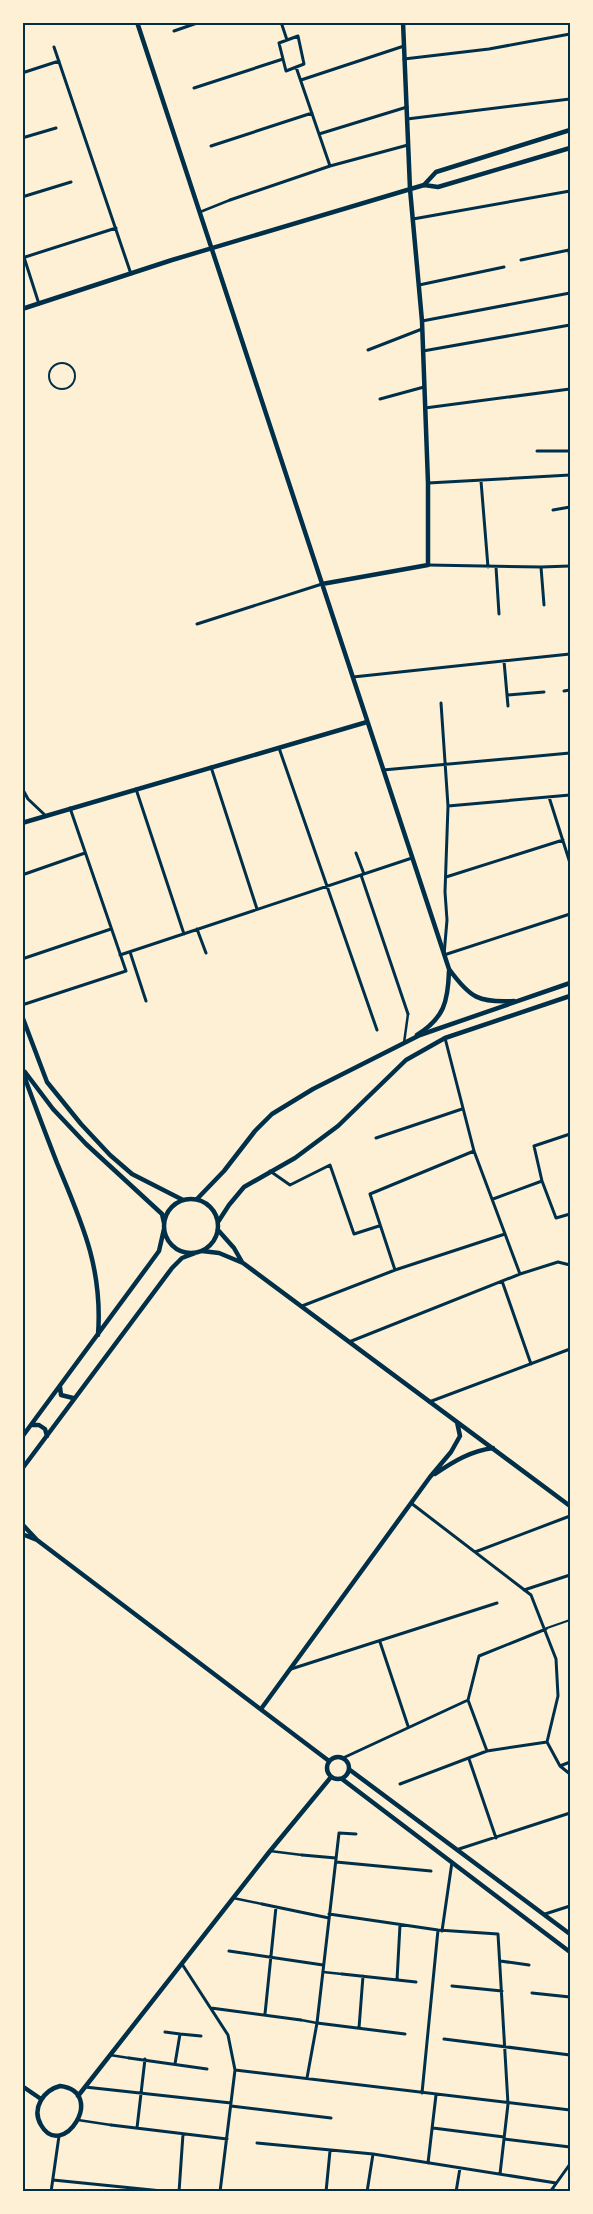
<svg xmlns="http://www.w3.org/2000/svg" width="593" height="2214" font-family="Lato,sans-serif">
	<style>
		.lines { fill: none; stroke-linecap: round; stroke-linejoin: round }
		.service { stroke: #003049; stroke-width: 2 }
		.pedestrian { stroke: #003049; stroke-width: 2.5 }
		.minor { stroke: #003049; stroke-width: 3 }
		.tertiary { stroke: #003049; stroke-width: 4.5 }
		.secondary { stroke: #003049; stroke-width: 4.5 }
		.neatline { fill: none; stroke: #003049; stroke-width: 2 }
	</style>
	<rect width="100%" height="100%" fill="#fdf0d5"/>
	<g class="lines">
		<!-- service -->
		<path class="service" d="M49 376a13 13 0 1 1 26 0a13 13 0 1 1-26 0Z
			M547,1628l23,-8"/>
		<!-- pedestrian -->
		<path class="pedestrian" d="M200,212l30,-12
			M404,1043l4,-29
			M270,1851l32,4
			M233,1898l29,6
			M323,1972l19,2
			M301,2020l16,3
			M110,2055l19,3
			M78,2120l33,5
			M552,2189l7,3"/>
		<!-- minor -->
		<path class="minor" d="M281,22l6,18
			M174,31l26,-9
			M298,36l6,28 -18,7 -7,-28z
			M54,47l77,227
			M404,59l85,-10 81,-15
			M296,67l34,99
			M22,73l37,-12
			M301,80l103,-34
			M194,88l89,-29
			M407,119l163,-20
			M319,134l88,-27
			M22,138l34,-10
			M211,146l101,-33
			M22,197l49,-15
			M230,200l100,-34 78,-21
			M413,219l157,-28
			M22,251l17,53
			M22,258l94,-30
			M521,260l48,-10 1,12
			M419,285l85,-18
			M422,321l148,-28
			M368,350l54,-21
			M423,351l147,-26
			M380,399l44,-12
			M425,408l145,-19
			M537,451h33
			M481,481l7,86
			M428,483l142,-8
			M553,510l17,-3
			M428,565l113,2 29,-1
			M496,567l3,47
			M541,567l3,38
			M197,624l125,-40
			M504,661l3,34 37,-3
			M353,677l217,-23
			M564,691l6,-1
			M507,695l1,11
			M441,703l7,103 -3,86 2,28 -3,35 126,-41
			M279,748l98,282
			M211,767l46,142
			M383,770l187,-17
			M22,788l6,11 18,17
			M136,789l48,145
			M549,797l21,66
			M448,806l122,-11
			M356,853l8,21
			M22,875l63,-22
			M361,875l47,139
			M446,877l117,-37
			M197,929l9,24
			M130,952l16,49
			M120,955l292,-97
			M22,959l89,-30
			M22,1005l104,-34 -56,-163
			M445,1038l29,113 46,123
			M376,1138l86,-29
			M270,1171l20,14 40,-20 24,69 25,-8
			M542,1181l14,37 14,-4
			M493,1199l49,-18 -8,-35 36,-12
			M395,1270l-25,-76 104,-43
			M502,1281l29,83
			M302,1306l93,-36 110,-36
			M349,1342l171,-68 38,-12 12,3
			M429,1402l141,-53
			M411,1503l120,92 25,64 2,37 -11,46 13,24 10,8
			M475,1552l95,-36
			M524,1590l46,-15
			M380,1642l28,84
			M291,1669l206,-66
			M468,1700l19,51
			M343,1758l125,-58 11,-44 67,-27
			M469,1759l27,79
			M560,1766l10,-4
			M400,1784l87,-33 60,-9
			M459,1849l111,-36
			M302,1855l34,3
			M336,1862l95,9
			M262,1904l67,14
			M329,1914l109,16 60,4 10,170 -8,70
			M545,1914l25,-8
			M442,1931l10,-69
			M229,1951l94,14
			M500,1961l29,4
			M182,1964l46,71 7,35 -15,122
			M342,1974l74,8
			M397,1980l3,-55
			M452,1986l50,5
			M532,1993l38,4
			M211,2008l90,12
			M265,2014l11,-107
			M317,2023l88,11
			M359,2028l4,-52
			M165,2032l15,2 -5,30
			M180,2034l21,2
			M444,2039l126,16
			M129,2058l78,11
			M235,2070l335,40
			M307,2078l10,-55 22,-190 17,1
			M85,2087l146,16
			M422,2093l16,-163
			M231,2106l100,12
			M111,2125l116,14
			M137,2128l8,-69
			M433,2128l71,9
			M504,2139l66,8
			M257,2143l116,11 183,29
			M428,2163l8,-68
			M53,2180l119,12
			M51,2192l8,-56
			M179,2192l4,-58
			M326,2192l4,-41
			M367,2192l6,-38
			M456,2192l4,-24
			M550,2192l20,-28"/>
		<!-- tertiary -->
		<path class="tertiary" d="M137,22l312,947c21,29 30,34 65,32
			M22,309l150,-49 252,-75
			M322,584l106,-19v-82l-6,-162 -12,-132 -7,-167
			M22,823l345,-101
			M417,1035c27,-17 31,-33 32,-64
			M218,1230l16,18 8,14
			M202,1251l17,2 24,10 327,243
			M435,1474c19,-13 36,-23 58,-26
			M22,1524l15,16 -15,-6
			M37,1540l292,221
			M261,1709l169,-232 21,-25 9,-16 -3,-14
			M327 1768a11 11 0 1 1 22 0a11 11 0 1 1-22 0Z
			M350,1770l220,164
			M342,1779l228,173
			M22,2086l19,13
			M60,2086c48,6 2,76 -19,39 -10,-17 3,-35 19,-39z
			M78,2096l192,-245 61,-74"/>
		<!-- secondary -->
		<path class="secondary" d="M424,185l12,-13 134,-42
			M424,185l14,2 132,-39
			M22,1016l25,66 34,42 29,31 22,19 51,26
			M22,1070c11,31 23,62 35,93 25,60 46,105 41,172
			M25,1072l28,37 33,35 76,70 2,9
			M164 1226a27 27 0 1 1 54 0a27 27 0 1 1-54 0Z
			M197,1199l27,-28 31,-40 17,-17 41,-25 107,-54 150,-52
			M218,1222l11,-17 15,-18 51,-29 43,-32 68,-66 39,-22 125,-42
			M60,1387l1,8 12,3
			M32,1425h7l6,4 2,7
			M22,1437l129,-175 8,-11 5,-22
			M22,1469l150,-201 10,-10 16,-6"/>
	</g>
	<!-- border -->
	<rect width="593" height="2214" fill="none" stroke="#fdf0d5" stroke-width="48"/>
	<rect x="24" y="24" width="545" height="2166" class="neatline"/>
</svg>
